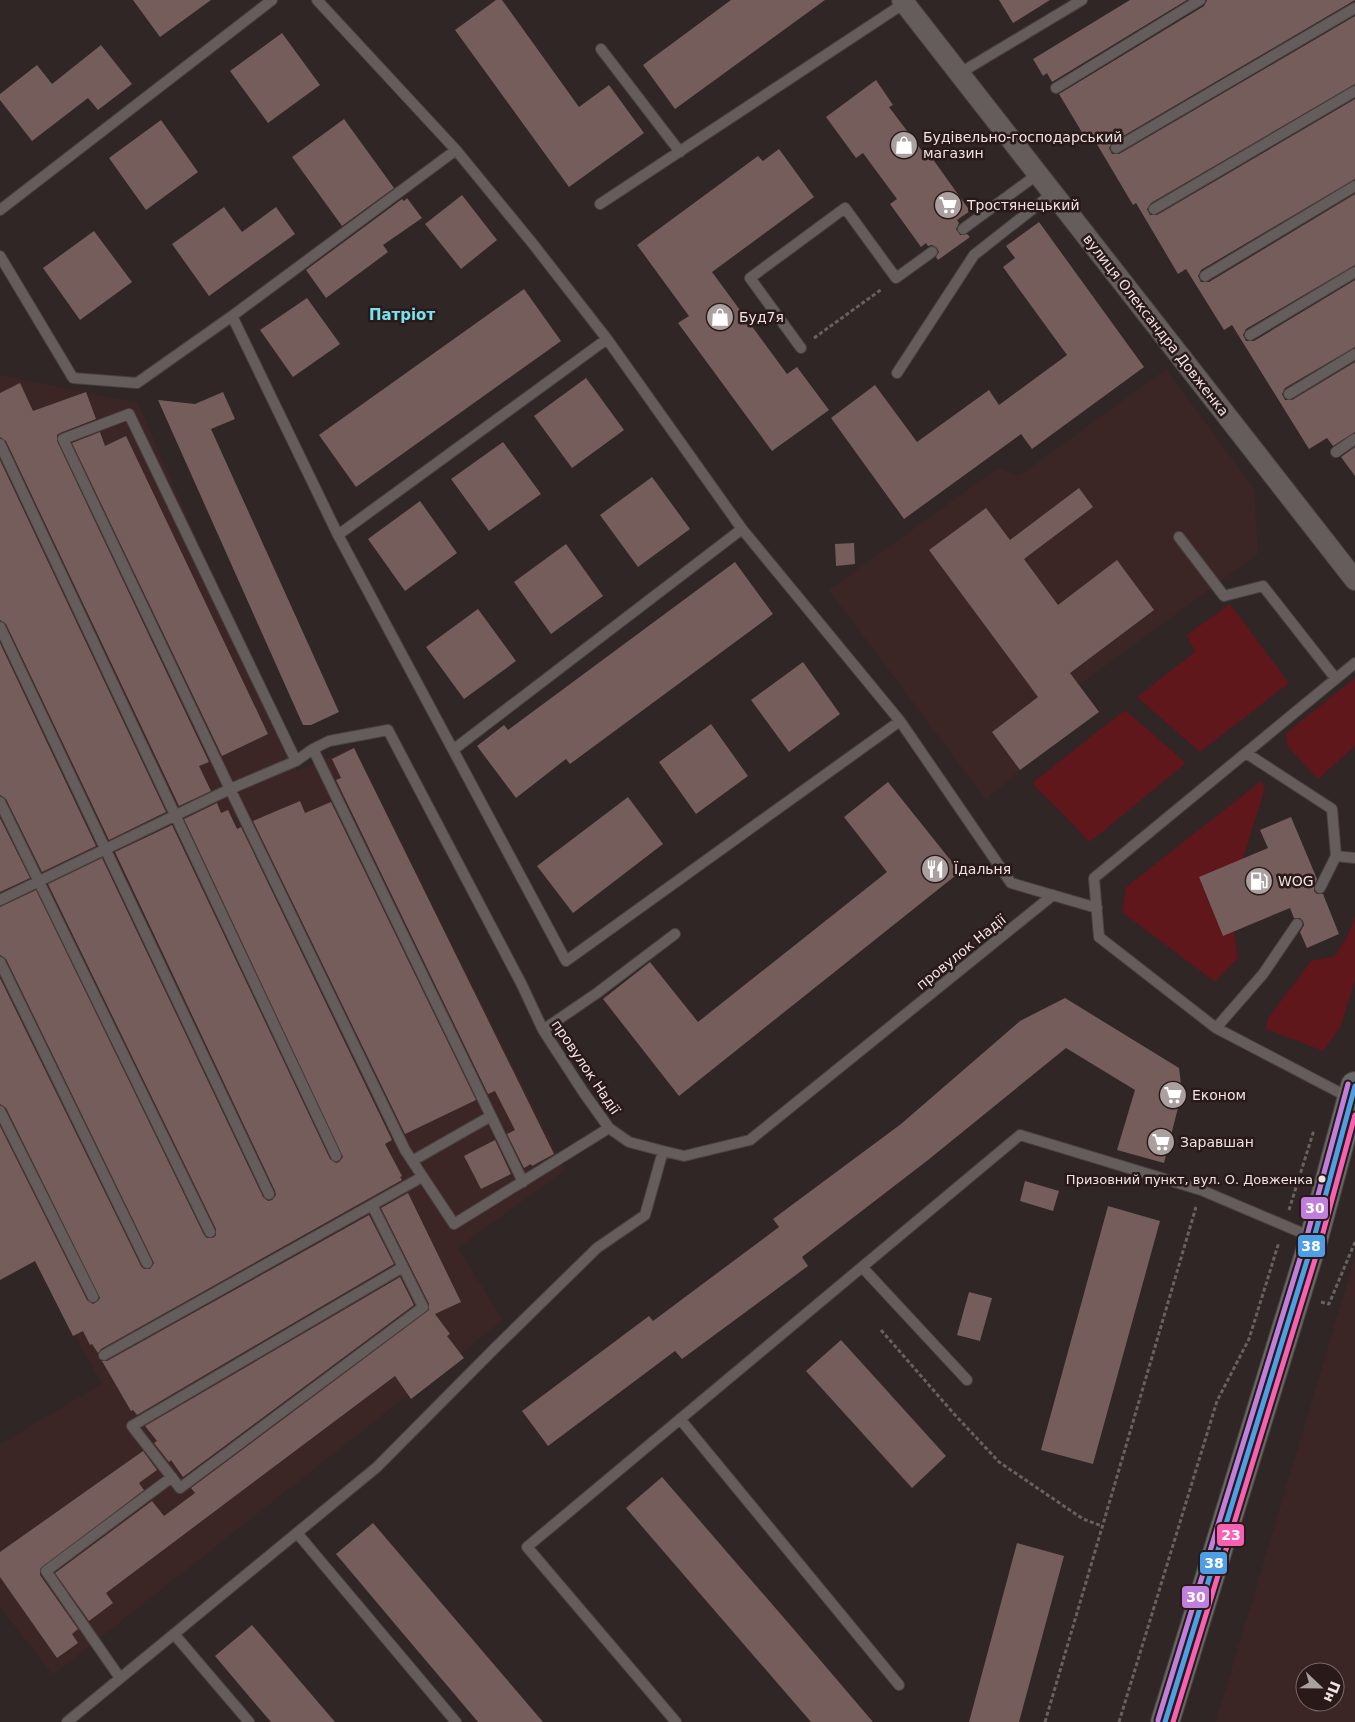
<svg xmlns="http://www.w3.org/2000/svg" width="1355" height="1722" font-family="'DejaVu Sans',sans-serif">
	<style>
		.built { fill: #3c2625; fill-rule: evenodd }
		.green { fill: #5f171c }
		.building { fill: #755d5c }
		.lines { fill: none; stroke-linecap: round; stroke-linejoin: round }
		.service-casing { stroke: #4a4241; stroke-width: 12 }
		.minor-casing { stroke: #4a4241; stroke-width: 22 }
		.primary-casing { stroke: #4a4241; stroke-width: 30 }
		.path { stroke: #676160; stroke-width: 3; stroke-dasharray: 4 2.5; stroke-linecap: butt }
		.service { stroke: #655d5c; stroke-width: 10 }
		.minor { stroke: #655d5c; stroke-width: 20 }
		.primary { stroke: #666767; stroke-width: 28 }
		.bus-1-casing { stroke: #291918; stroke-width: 9 }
		.bus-2-casing { stroke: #291918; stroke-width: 9 }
		.bus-3-casing { stroke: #291918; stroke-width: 9 }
		.bus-1 { stroke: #4d9ee5; stroke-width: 5 }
		.bus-2 { stroke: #f860b3; stroke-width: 5 }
		.bus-3 { stroke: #c07fdc; stroke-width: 5 }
		.bus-dot { fill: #eee2e2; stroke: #291918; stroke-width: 2 }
		.labels { text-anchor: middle; stroke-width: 5; stroke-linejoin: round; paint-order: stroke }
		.bus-label { font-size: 13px; fill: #eee2e2; stroke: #291918; text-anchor: end }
		.poi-label { font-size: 14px; fill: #eee2e2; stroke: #291918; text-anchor: start }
		.street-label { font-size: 14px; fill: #eee2e2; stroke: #291918 }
		.neighbourhood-label { font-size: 15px; font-weight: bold; fill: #78e2ef; stroke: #291918 }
		.line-badge { stroke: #291918; stroke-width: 2 }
		.badge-label { font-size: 14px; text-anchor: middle; font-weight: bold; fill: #fff }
	</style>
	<rect width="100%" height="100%" fill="#2f2625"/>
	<!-- built -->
	<path class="built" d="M1166,369l88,120 4,65 -179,131 20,26 -79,59 -34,30 -157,-210 169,-122 21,8z
		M0,375l138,28 159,368 57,-24 211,423 -107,78 45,72 -450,355 -53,-68v-163l102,-60 -102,-185z
		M1355,1257v465h-139zM1305,1672h30v30h-30z"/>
	<!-- green -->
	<path class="green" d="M1230,604l59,79 -89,69 -63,-55 58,-45 -8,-17z
		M1355,678v68l-37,33 -30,-32 -2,-14z
		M1125,710l61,53 -96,79 -58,-59z
		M1261,781l4,7 -22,71 -44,18 24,58 11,-4 4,27 -23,24 -93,-70 4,-25z
		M1355,917v63l-14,46 -18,25 -57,-22 2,-11 43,-57 24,-5 12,-19z"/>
	<!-- building -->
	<path class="building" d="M133,0h78l-51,37z
		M496,0h6l77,107 30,-22 35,48 -75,54 -114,-157z
		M731,0h94l-150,109 -32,-44z
		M999,0h51l-37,23z
		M1130,0h57l-135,82 -5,-9 -4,3 -10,-17z
		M1207,0h148l-242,142 -4,6 3,6h7l236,-138v68l-204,119 -4,6 3,6h7l198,-116v80l-154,91 -3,6 3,6h8l146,-88v71l-109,64 -3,6 3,6h8l101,-61v67l-70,41 -3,6 3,6h7l63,-38v70l-22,14 -6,-8 -18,11 -77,-124 -8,5 -38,-61 -8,5 -42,-71 -3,2 -38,-64 -6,3 -30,-50 145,-88z
		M282,33l38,52 -52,38 -38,-52z
		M101,45l31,39 -34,26 -10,-12 -56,43 -32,-41v-6l37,-29 15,19z
		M876,80l17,25 -4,2 40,53 3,-2 38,53 -13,9 2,3 -3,6 4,6 7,-1 3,3 -32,23 -2,-3 3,-5 -2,-4 -5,-3 -4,1 -2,-3 -5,4 -31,-43 7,-5 -34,-46 -7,5 -30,-41z
		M344,119l50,69 -52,38 -50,-69z
		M161,120l37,52 -52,38 -37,-52z
		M779,149l35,48 -102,75 75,102 10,-7 32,43 -57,41 -94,-128 11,-7 -52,-71 121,-89 5,5z
		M462,195l35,45 -36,29 -36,-45z
		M407,198l15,20 -39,27 5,7 -62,46 -20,-28 96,-71 2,2z
		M224,207l18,25 34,-25 19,27 -86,62 -37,-52z
		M1039,222l105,145 -112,82 -11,-15 -117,85 -73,-101 44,-33 42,57 72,-52 10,15 68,-50 -64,-88 12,-9 -9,-12z
		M94,231l38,51 -52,38 -37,-52z
		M524,289l37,52 -205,146 -37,-52z
		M307,298l33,46 -47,33 -33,-47z
		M586,378l38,52 -52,38 -38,-52z
		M20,383l13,28 53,-19 10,27 -36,14 -3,2v6l152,321 -10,4 12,25 -32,15 -173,-365 -6,-4v-44z
		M223,392l12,27 -24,10 128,283 -28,13h-8l-145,-325 37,4z
		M100,432l5,14 21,-10 142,298 -46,22 -150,-313z
		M503,442l38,52 -52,37 -38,-52z
		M1355,447v29l-14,-19z
		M0,460l166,352 -57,28 -103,-216 -6,-4z
		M652,477l38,52 -52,38 -38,-52z
		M1079,488l14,19 -69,52 34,46 59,-45 37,50 -84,63 29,39 -79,58 -28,-38 46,-35 -109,-147 57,-42 24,32z
		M420,501l37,52 -52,38 -37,-52z
		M854,543l1,21 -19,2 -1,-22z
		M566,544l37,52 -52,38 -37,-52z
		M735,562l38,52 -203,150 -4,-5 -50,39 -39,-52 27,-21 4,5z
		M478,609l38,52 -52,38 -38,-52z
		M0,643l96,203 -54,26 -36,-73 -6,-4z
		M803,662l37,52 -51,38 -38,-52z
		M711,724l37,52 -52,38 -37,-52z
		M354,748l200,406 -22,12 -1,-2 -7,4 -17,-34 8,-4 -20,-39 -7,3 -152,-314 5,-2 -9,-19z
		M888,782l72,90 -281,224 -76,-97 47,-37 48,60 189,-150 -43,-55z
		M628,797l35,47 -90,69 -36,-47z
		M300,801l5,12 26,-11 145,298 -71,34 -152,-313z
		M217,803l4,10 7,-3 9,19 4,-2 151,313 -7,4 17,32 -2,1 2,3 -301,169 -3,4 -6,-9 -2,1 -7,-14 -10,5 -38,-75 -35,19v-154l87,174 6,4 5,-3 2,-3 -94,-190 -6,-4v-126l141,288 3,3h6l4,-6 -148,-304 -6,-4v-48l36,-17 168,345 3,3h6l3,-3v-6l-168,-345 54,-26 161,339 5,4 4,-1 4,-5 -1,-4 -160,-339 57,-27 158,334 6,4 3,-1 4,-5 -159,-338z
		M1291,817l26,62 -3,6v6l3,3h6l16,40 -32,14 -7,-16 4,-7 -1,-4 -3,-3h-6l-4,-10 -67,28 -24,-59 69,-29 -8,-18z
		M0,818l30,60 -30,14z
		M1065,998l114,70 3,24 -18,71 -47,-13 18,-60 -69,-42 -138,112 -126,97 6,9 -126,93 -7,-8 -127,95 -26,-35 127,-95 4,5 126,-94 -6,-8 128,-95 119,-103z
		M495,1140l16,34 -30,15 -17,-33z
		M1025,1181l34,10 -6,20 -33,-10z
		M408,1193l53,109 -26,12 15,20 -3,2 17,22 -53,41 -16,-23 -289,217 7,10 -24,18 -34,-48 97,-72 12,15 31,-23 -4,-5 238,-178v-6l-48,-96z
		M1108,1206l52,15 -67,243 -52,-14z
		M369,1215l25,49 -257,151 -4,-5 -2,1 -29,-50h5z
		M400,1277l14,28 -231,172 -12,-17 -2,2 -15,-19 3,-2 -12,-15z
		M969,1292l23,6 -12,43 -23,-6z
		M841,1340l105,116 -34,32 -106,-117z
		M143,1451l14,19 -18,13 5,7 -104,79v6l38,54 -6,5 6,9 -21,15 -57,-81v-25z
		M662,1477l141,163 70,82h-62l-185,-214z
		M373,1523l170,199h-65l-78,-92 -64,-76z
		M1017,1543l47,13 -45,166h-50z
		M252,1625l83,97h-64l-24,-28 -32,-38z"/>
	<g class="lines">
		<!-- service casing -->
		<g class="service-casing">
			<path id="service" d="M317,0l139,150 77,94 74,95 135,190 158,192 111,162 86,25
				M601,49l79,103
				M960,73l122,-73
				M1056,88l144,-88
				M1116,148l239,-140
				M600,204l306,-202
				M1154,209l201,-118
				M0,210l272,-210
				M963,229l75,-55
				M0,256l73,122 64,5 95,-67 224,-166
				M1205,276l150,-90
				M232,316l106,219 228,426 334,-240
				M1250,335l105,-63
				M801,348l-51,-70 95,-70 51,70 36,-26
				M897,373l77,-118 79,-62
				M1289,394l66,-40
				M0,444l336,712
				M1336,452l19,-13
				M338,535l269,-196
				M1179,537l45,59 39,-10 73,93
				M0,627l269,567
				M313,749l210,433
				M453,750l289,-221
				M1246,753l86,56 4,47 -16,32
				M296,761l-167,-347 -66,25 167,350 175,361 49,74 155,-96
				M0,802l210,430
				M1336,856l19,2
				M0,900l230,-111 66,-28 17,-12 16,-8 59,-11 134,255 21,45 41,63 25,35 20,14 34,9 21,5 66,-16 303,-245
				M0,962l147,301
				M1216,1028l47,-54 34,-50
				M543,1030l54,-37 78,-59
				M1350,1098l-134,-70 -117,-91 -5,-59 261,-215
				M0,1111l93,186
				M412,1161l79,-45
				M372,1205l51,102 -243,181 -48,-62 271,-159
				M862,1267l105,113
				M104,1355l318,-178
				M680,1419l219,266
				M297,1533l159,189
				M174,1634l75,88
				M120,1678l-74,-107 126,-94
				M67,1722l310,-255 119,-120 101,-99 48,-33 18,-64
				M676,1722l-149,-175 493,-412 181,55 113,48"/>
		</g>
		<!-- minor casing -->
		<g class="minor-casing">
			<path id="minor" d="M902,0l453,580"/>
		</g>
		<!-- primary casing -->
		<g class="primary-casing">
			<path id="primary" d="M1165,1722l149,-484 41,-152"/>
		</g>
		<!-- path -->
		<path class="path" d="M814,338l68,-49
			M1289,1210l25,-80
			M1321,1302l8,2 26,-62
			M881,1330l74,85 44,47 84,57 19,7
			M1045,1722l151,-515
			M1119,1722l98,-321 32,-62 30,-97"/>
		<!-- service -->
		<use href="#service" class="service"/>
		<!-- minor -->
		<use href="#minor" class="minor"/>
		<!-- primary -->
		<use href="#primary" class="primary"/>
		<!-- bus-1 casing -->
		<g class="bus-1-casing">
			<path id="bus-1" d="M1165,1722l149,-484 41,-152"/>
		</g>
		<!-- bus-2 casing -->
		<g class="bus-2-casing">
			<path id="bus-2" d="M1173,1722l148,-482 34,-125"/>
		</g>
		<!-- bus-3 casing -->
		<g class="bus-3-casing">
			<path id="bus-3" d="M1158,1720l149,-484 41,-152"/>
		</g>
		<!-- bus-1 -->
		<use href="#bus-1" class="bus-1"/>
		<!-- bus-2 -->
		<use href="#bus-2" class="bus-2"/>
		<!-- bus-3 -->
		<use href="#bus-3" class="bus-3"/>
	</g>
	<!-- icons -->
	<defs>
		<g id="shop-disc" transform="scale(1.4375)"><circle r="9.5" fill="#aba0a0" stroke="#291918"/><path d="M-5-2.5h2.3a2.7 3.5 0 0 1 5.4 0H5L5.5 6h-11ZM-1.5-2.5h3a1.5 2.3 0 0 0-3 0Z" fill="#fff"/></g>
		<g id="supermarket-disc" transform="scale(1.4375)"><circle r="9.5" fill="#aba0a0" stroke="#291918"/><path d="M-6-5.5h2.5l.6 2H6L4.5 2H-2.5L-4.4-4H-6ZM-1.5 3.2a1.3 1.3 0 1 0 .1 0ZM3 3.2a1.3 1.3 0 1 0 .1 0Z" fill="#fff"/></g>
		<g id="restaurant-disc" transform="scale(1.4375)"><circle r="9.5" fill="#aba0a0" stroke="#291918"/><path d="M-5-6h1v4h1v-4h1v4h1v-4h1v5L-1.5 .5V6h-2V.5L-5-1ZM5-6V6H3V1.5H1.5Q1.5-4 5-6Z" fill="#fff"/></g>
		<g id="fuel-disc" transform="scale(1.4375)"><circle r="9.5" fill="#aba0a0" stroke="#291918"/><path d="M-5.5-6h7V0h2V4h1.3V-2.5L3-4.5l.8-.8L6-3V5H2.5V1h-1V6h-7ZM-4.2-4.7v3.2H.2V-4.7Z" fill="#fff"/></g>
	</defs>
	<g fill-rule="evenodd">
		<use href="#shop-disc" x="904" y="145"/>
		<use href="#supermarket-disc" x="948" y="205"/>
		<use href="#shop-disc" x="720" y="317"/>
		<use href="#restaurant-disc" x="935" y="869"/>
		<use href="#fuel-disc" x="1259" y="881"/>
		<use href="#supermarket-disc" x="1173" y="1095"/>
		<use href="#supermarket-disc" x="1161" y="1142"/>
	</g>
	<!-- markers -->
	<circle class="bus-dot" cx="1322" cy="1179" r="4.5"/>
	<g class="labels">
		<!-- bus labels -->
		<g class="bus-label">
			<text x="1313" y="1184">Призовний пункт, вул. О. Довженка</text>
		</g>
		<!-- poi labels -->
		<g class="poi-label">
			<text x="923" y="142">Будівельно-господарський<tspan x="923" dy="16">магазин</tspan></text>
			<text x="967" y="210">Тростянецький</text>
			<text x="739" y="322">Буд7я</text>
			<text x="954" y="874">Їдальня</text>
			<text x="1278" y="886">WOG</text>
			<text x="1192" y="1100">Економ</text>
			<text x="1180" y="1147">Заравшан</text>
		</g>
		<!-- street labels -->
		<g class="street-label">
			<text transform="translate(1156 325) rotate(52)" y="5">вулиця Олександра Довженка</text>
			<text transform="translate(961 952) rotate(-39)" y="5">провулок Надії</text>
			<text transform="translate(586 1067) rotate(56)" y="5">провулок Надії</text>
		</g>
		<!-- neighbourhood labels -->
		<g class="neighbourhood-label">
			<text x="402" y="320">Патріот</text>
		</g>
	</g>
	<g class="line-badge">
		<rect x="1300" y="1196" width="29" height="24" rx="5" fill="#c07fdc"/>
		<rect x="1297" y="1234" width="29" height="24" rx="5" fill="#4d9ee5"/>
		<rect x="1216" y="1523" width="29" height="24" rx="5" fill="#f860b3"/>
		<rect x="1199" y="1551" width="29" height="24" rx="5" fill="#4d9ee5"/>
		<rect x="1181" y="1585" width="29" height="24" rx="5" fill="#c07fdc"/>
	</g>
	<g class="badge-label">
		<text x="1315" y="1213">30</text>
		<text x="1311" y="1251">38</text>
		<text x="1231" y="1540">23</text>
		<text x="1214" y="1568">38</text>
		<text x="1196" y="1602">30</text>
	</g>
	<!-- north arrow -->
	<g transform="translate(1320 1687) rotate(112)"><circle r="24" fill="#291918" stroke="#786969"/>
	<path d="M0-4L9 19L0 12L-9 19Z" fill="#aba0a0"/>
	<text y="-8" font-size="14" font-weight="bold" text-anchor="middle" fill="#eee2e2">Пн</text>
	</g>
</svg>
